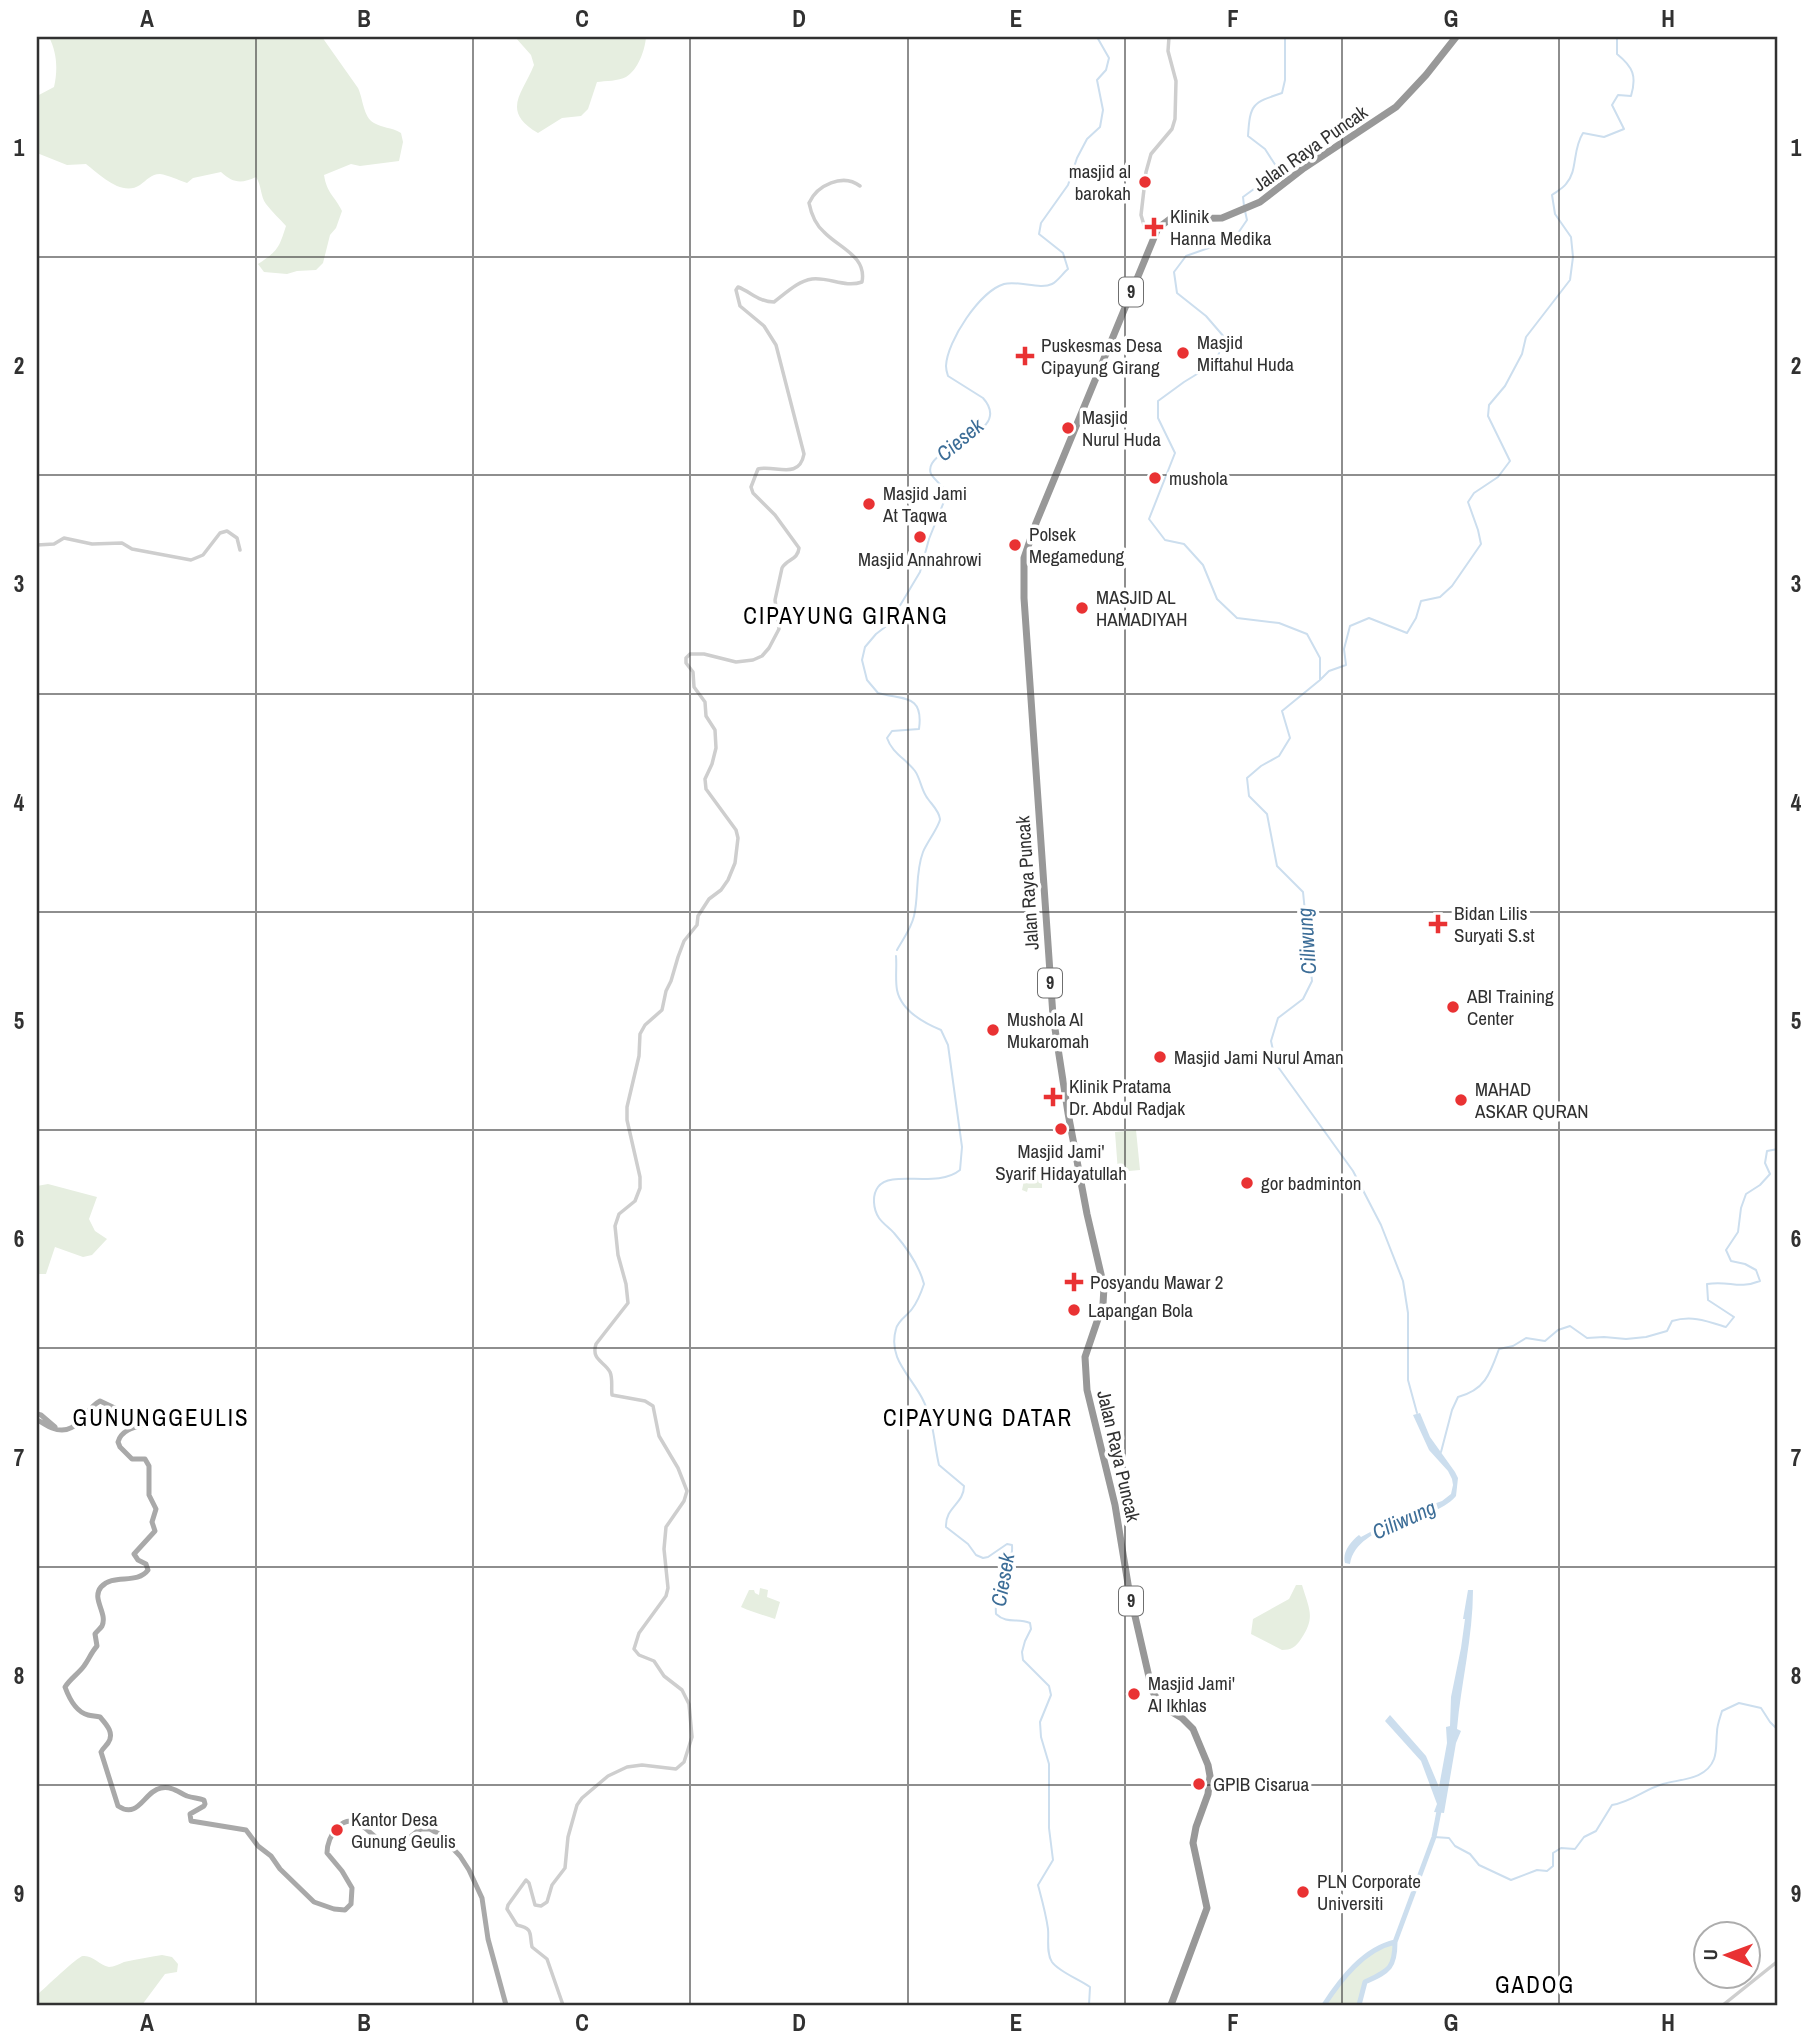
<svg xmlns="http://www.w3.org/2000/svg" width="1815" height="2042" font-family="'Archivo Narrow',sans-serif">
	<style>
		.green { fill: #e6eee0 }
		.water { fill: #ccdeee }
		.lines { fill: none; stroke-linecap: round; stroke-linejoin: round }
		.stream { stroke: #ccdeee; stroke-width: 2 }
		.river { stroke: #ccdeee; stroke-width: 5 }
		.minor { stroke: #cecece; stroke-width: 3.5 }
		.major { stroke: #a9a9a9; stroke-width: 5 }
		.highway { stroke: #989898; stroke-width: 7 }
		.grid { fill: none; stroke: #313131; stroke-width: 2; stroke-opacity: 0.55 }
		.poi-dot { fill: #e93233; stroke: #fff; stroke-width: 2.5 }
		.labels { text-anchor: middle; stroke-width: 7; stroke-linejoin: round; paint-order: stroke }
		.shield { fill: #fff; stroke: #6f6f6f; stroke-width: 2 }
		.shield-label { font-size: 18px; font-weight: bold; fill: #313131 }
		.street-label { font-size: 19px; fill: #313131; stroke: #fff }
		.poi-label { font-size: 19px; fill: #313131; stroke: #fff; text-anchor: start }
		.water-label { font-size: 21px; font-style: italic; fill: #3c6d97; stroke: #fff }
		.quarter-label { font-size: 23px; letter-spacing: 2px; fill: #000; stroke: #fff }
		.neatline { fill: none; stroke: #313131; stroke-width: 2.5 }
		.grid-label { font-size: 23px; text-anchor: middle; font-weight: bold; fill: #313131 }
	</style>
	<rect width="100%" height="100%" fill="#fff"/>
	<!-- green -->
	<path class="green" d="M49,37h273l36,51c5,10 5,29 16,35 8,5 17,4 27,10l2,9 -4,19 -39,5 -9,-2 -27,11c3,19 11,21 18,36l-6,17 -6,7 -7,28 -7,7 -19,1 -10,3 -23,-2 -6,-8c20,-13 21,-16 28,-38 -6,-7 -14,-14 -20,-22 -6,-8 -4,-18 -10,-27 -15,7 -23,6 -35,-5l-28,6 -6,5c-9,-3 -19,-8 -27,-9 -9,0 -13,6 -20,11 -18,12 -40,-10 -54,-21l-19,1 -30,-12v-57l17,-9c4,-18 3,-34 -5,-50z
		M515,37h131c-1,13 -8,33 -20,40 -7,4 -21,4 -29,5l-9,27 -7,7 -19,2 -24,15c-38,-22 -15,-40 -4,-68l-3,-10z
		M1136,1130l4,40 -22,2 -3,-40z
		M1045,1160h6l-3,21 -6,1v6h-14l-1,4 -5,-2 5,-24 18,1z
		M48,1184l49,13 -8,22 6,12 12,8 -15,16 -9,2 -28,-10 -9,27h-8l-1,-1v-87z
		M1296,1585h6c7,24 14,32 -1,54 -5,8 -10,11 -19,11l-31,-16 2,-15 36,-20z
		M760,1588l8,2 -1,7 13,5 -5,17c-12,-4 -23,-7 -34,-12l8,-17h5l1,3 4,2z
		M1395,1942c0,28 -7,29 -30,40l-6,23h-35c17,-26 40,-56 71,-63z
		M162,1955l10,2 6,7 -1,8 -12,2 -23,31h-105v-10c7,-6 41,-39 46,-39 10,-1 16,9 26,11 5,0 10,-3 15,-5 13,-3 26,-5 38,-7z"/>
	<!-- water -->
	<path class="water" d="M1420,1413l10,24 25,35 3,6 -2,18c-23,28 -99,25 -106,68l-5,-1c-3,-10 5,-21 14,-28l2,2 39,-21 42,-15 9,-7 2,-9 -1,-6 -4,-8 -19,-21 -16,-35z
		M1468,1590h5c0,47 -12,93 -16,139l4,2 -5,12 -12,70 -10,-1 3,-8 -16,-43 -36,-40 5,-6 36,41 13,31 8,-44 -1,-16 4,-1 1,-29 10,-49 4,-29h-2z"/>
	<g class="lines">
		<!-- stream -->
		<path class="stream" d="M1244,206l-1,-9 15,-11 18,-20 -11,-17 -17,-13c2,-32 4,-33 34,-43l3,-13v-43
			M1245,211l2,9 -13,19 -48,17 -12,16 3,21 29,23 19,22 -10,25 -31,19 -26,19v17l17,35 -26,66 16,21 19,4 19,21 14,34 20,19 42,5 28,11 13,24v22l-38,31 8,27 -11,18 -18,10 -14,12 2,18 18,18 10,52 26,26 9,89 -9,18 -25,19 -7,23 5,23 77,107 28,54 22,56 5,32v67l9,33
			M1320,680l9,-9 17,-6 -2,-16 6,-23 19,-8 38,15 9,-15 5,-17 19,-4 12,-11 29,-42 -3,-14 -10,-28 6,-9 24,-16 12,-16 -22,-45 1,-11 16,-19 17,-32 4,-17 44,-57 3,-23 -2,-20 -16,-23 -3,-19c4,-3 11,-7 14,-11 12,-13 6,-34 17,-51l21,4 20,-8 -12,-24 6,-10 13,1c6,-20 2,-29 -14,-42v-17
			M897,950c6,-11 14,-21 17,-34 5,-21 1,-43 9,-64 3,-8 17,-27 17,-33 -1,-9 -10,-16 -14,-23 -5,-8 -6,-18 -11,-25 -9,-12 -23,-18 -28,-33l5,-7 27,-2c5,-36 -17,-29 -41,-36l-11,-13 -5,-20 3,-13 11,-13 13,-10 31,-52 9,-33 16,-40 1,-8c-4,-5 -12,-12 -15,-17 -11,-28 86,-38 52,-76l-35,-22c-1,-3 -2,-7 -2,-10 1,-25 34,-75 58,-82 14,-4 36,6 48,0 6,-3 11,-11 16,-15l-5,-16 -24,-19 2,-11 27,-38 9,-27 10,-19 13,-12 3,-17 -6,-30 9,-10 3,-12 -12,-21
			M896,956c1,11 -1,23 1,34 4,20 27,33 44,40l7,15 14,102 -2,23c-23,19 -69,-1 -82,17 -6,8 -5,22 1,31 4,6 11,10 15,15 13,15 25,32 30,51 -3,9 -6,17 -12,25 -5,7 -14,11 -16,20 -9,31 17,48 28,73 10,20 10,42 15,63l25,21c0,18 -19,21 -18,41l22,17 8,11 7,3 5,-1 19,-13 5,1c1,14 -4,11 -9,22 -4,10 -8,36 -7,47 12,11 21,3 34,9l1,6 -6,12 -3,11 1,8 26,26 2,9 -11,27 1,15 8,27v64l4,32 -15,25c4,15 8,29 10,44 1,10 -2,24 4,33 7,10 27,17 38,25l-1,18
			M1441,1452l11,-42 6,-13c27,-7 32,-23 41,-48l14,-3 13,-8 19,3 13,-11 12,-4 17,12 17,-1 22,2 20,-2 21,-6 5,-10c20,-6 35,0 54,6l8,-10 -26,-17 -1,-16c23,-4 30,6 53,-3l-4,-11 -11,-6 -14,-3 -5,-11 12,-18 3,-24 5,-14 14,-9 10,-11 -5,-11 2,-12 11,-2
			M1434,1837l15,1 6,8 15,8 9,11 32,15 26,-10 10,1 6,-5v-13l8,-5 14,1 9,-12 12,-6 16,-26c19,-3 33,-16 51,-21 17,-5 43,-4 51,-25 3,-8 2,-18 3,-27 0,-7 3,-14 5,-21l17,-8 22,5 9,14 8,8"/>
		<!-- river -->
		<path class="river" d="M1324,2005c17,-26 40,-56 71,-63
			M1359,2005l6,-23c23,-11 30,-13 30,-40l39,-105 6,-31"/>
		<!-- minor -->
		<path class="minor" d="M1155,233l-11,-8 -3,-10 5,-43 5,-18 21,-25 3,-10 1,-38 -8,-30 1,-14
			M37,545l17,-1 10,-6 28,6 30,-1 10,6 59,11 12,-5 17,-22 7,-2 10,7 3,12
			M563,2005l-16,-46 -15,-12c-3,-14 2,-18 -15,-22l-10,-16 1,-4 18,-25 3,3 6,22 6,1 6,-4 5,-17 13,-17 3,-31 9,-32 5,-7 26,-22 19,-9 15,-2 34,4 8,-7 8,-25 -3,-33 -7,-14 -18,-14 -10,-15 -15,-6 -5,-6 5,-16 27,-37 2,-8 -4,-39 2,-22 18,-26 3,-10 -9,-23 -19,-32 -6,-30 -8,-5 -33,-6c-1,-7 1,-16 -2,-23 -6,-11 -19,-12 -14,-28l32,-41 -2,-19 -8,-29 -3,-29 4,-12 16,-13 5,-13v-11l-13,-57v-13l12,-51 1,-22 5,-9 17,-15 4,-19 5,-10 7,-24 6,-16 13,-16 1,-9 11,-17 12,-9 7,-10 7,-17 3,-25 -2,-8 -30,-41 -1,-10 7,-15 4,-16 -1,-18 -9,-14 -1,-14 -11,-15 -1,-15 -7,-9v-5l4,-4h14l32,8 17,-2 9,-4 7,-8 10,-19 -4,-29 7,-32c5,-9 16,-8 17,-20l-24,-33 -22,-22 -2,-6 7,-18c16,-5 41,12 46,-15l-28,-109 -12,-19 -24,-20 -4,-16 2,-3c13,5 21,15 36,15 12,-9 24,-21 38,-23 17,-2 33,9 50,3 5,-26 -23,-34 -38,-50 -8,-7 -13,-19 -15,-29 8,-18 34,-30 51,-17
			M1723,2005l55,-44"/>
		<!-- major -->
		<path class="major" d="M37,1414l4,1 14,12
			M37,1420c5,2 10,6 15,8 25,10 31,-18 48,-27l19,9 25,6 3,4 -1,4c-11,3 -25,6 -28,18l2,5 12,12h13l4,7v29l7,14 -4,13 3,9 -21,23 4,6 8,4 2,6c-11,15 -35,3 -47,17 -10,12 7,26 1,39 -2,3 -5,5 -7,8l2,12c-6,7 -8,13 -13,20 -6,8 -14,13 -19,21 4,11 11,25 23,28 4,1 8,1 12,2 6,7 15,16 8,26 -2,3 -5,5 -7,9l17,54c21,14 26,-15 43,-18 11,-2 17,4 26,8 6,2 11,2 17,4l1,4 -1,2 -14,8 1,7 55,9 12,16 13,10 9,13 34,33 20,7 11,1 6,-6 1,-16 -10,-17 -15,-18c0,-9 4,-19 10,-25 21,-23 36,18 56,17 11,0 19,-11 28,-16h9l9,5 21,22 9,14 13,28 6,41 18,66"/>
		<!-- highway -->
		<path class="highway" d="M1171,2005l36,-97 -14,-65 3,-16 12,-33 2,-18 -2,-11 -15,-36 -11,-11 -22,-13 -8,-15 -23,-100 -14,-85 -28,-115 -2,-33 18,-53 1,-17 -17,-73 -19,-101 -15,-97 -29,-418v-40l12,-35 122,-295 12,-9 52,-1 38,-16 44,-34 92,-61 30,-32 30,-38"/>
	</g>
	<!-- grid -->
	<path class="grid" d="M256,37v1968M473,37v1968M690,37v1968M908,37v1968M1125,37v1968M1342,37v1968M1559,37v1968M37,257h1741M37,475h1741M37,694h1741M37,912h1741M37,1130h1741M37,1348h1741M37,1567h1741M37,1785h1741"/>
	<!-- markers -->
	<g class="poi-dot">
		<circle cx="1145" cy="182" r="7"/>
		<path d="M1150.5 216.5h7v7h7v7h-7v7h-7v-7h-7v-7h7z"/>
		<circle cx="1183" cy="353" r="7"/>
		<path d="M1021.5 345.5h7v7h7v7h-7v7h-7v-7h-7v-7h7z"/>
		<circle cx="1068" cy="428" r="7"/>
		<circle cx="1155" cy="478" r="7"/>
		<circle cx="869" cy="504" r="7"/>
		<circle cx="920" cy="537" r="7"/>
		<circle cx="1015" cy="545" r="7"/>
		<circle cx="1082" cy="608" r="7"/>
		<path d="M1434.5 913.5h7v7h7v7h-7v7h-7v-7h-7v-7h7z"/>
		<circle cx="1453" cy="1007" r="7"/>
		<circle cx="993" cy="1030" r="7"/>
		<circle cx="1160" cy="1057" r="7"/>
		<path d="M1049.5 1086.5h7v7h7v7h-7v7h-7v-7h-7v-7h7z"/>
		<circle cx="1461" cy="1100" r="7"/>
		<circle cx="1061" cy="1129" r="7"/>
		<circle cx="1247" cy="1183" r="7"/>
		<path d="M1070.5 1271.5h7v7h7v7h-7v7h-7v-7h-7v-7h7z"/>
		<circle cx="1074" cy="1310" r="7"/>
		<circle cx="1134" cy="1694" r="7"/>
		<circle cx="1199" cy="1784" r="7"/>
		<circle cx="337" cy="1830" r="7"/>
		<circle cx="1303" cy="1892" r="7"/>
	</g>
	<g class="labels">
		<!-- shield labels -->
		<g class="shield">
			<rect x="1119" y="277.5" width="24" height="29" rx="5"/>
			<rect x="1038" y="968.5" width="24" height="29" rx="5"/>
			<rect x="1119" y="1586.5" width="24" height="29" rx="5"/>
		</g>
		<g class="shield-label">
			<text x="1131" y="298">9</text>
			<text x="1050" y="989">9</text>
			<text x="1131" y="1607">9</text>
		</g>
		<!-- street labels -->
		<g class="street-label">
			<text transform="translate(1310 148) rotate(-35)" y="7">Jalan Raya Puncak</text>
			<text transform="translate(1027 883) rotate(-94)" y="7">Jalan Raya Puncak</text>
			<text transform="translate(1119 1456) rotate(77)" y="7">Jalan Raya Puncak</text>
		</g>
		<!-- poi labels -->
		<g class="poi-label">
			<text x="1131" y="178" text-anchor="end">masjid al<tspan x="1131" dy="22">barokah</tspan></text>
			<text x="1170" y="223">Klinik<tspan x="1170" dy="22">Hanna Medika</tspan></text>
			<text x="1197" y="349">Masjid<tspan x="1197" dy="22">Miftahul Huda</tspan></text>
			<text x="1041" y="352">Puskesmas Desa<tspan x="1041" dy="22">Cipayung Girang</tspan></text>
			<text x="1082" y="424">Masjid<tspan x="1082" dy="22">Nurul Huda</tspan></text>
			<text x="1169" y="485">mushola</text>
			<text x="883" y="500">Masjid Jami<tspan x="883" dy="22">At Taqwa</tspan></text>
			<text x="1029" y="541">Polsek<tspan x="1029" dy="22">Megamedung</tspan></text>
			<text x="920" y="566" text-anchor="middle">Masjid Annahrowi</text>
			<text x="1096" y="604">MASJID AL<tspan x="1096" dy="22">HAMADIYAH</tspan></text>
			<text x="1454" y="920">Bidan Lilis<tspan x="1454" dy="22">Suryati S.st</tspan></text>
			<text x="1467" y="1003">ABI Training<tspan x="1467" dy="22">Center</tspan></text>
			<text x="1007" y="1026">Mushola Al<tspan x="1007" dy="22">Mukaromah</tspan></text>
			<text x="1174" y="1064">Masjid Jami Nurul Aman</text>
			<text x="1069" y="1093">Klinik Pratama<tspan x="1069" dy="22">Dr. Abdul Radjak</tspan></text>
			<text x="1475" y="1096">MAHAD<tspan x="1475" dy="22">ASKAR QURAN</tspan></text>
			<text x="1061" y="1158" text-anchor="middle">Masjid Jami'<tspan x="1061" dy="22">Syarif Hidayatullah</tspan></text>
			<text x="1261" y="1190">gor badminton</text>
			<text x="1090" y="1289">Posyandu Mawar 2</text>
			<text x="1088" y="1317">Lapangan Bola</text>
			<text x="1148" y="1690">Masjid Jami'<tspan x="1148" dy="22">Al Ikhlas</tspan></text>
			<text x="1213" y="1791">GPIB Cisarua</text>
			<text x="351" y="1826">Kantor Desa<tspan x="351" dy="22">Gunung Geulis</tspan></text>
			<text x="1317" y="1888">PLN Corporate<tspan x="1317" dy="22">Universiti</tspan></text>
		</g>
		<!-- water labels -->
		<g class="water-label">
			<text transform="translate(960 440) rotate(-40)" y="7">Ciesek</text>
			<text transform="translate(1307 941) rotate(-94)" y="7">Ciliwung</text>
			<text transform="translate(1404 1520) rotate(-24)" y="7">Ciliwung</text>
			<text transform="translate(1003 1580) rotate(-80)" y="7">Ciesek</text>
		</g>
		<!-- quarter labels -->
		<g class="quarter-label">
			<text x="846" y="624">CIPAYUNG GIRANG</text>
			<text x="161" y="1426">GUNUNGGEULIS</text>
			<text x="978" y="1426">CIPAYUNG DATAR</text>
			<text x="1535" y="1993">GADOG</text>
		</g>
	</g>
	<!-- border -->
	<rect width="1815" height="2042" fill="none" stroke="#ffffff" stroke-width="77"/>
	<!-- north arrow -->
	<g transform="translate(1727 1955) rotate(271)"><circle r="33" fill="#ffffff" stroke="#adadad" stroke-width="2"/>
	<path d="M0-5L12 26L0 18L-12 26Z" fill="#e93233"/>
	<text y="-10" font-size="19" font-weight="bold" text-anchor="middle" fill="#313131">U</text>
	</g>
	<rect x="38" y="38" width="1738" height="1966" class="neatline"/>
	<g class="grid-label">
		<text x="147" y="27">A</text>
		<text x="364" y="27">B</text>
		<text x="582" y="27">C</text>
		<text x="799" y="27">D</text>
		<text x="1016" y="27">E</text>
		<text x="1233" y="27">F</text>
		<text x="1451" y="27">G</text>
		<text x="1668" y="27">H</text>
		<text x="19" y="156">1</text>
		<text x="1796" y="156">1</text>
		<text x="19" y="374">2</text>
		<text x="1796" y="374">2</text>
		<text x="19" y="592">3</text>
		<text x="1796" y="592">3</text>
		<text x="19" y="811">4</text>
		<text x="1796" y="811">4</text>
		<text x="19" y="1029">5</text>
		<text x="1796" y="1029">5</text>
		<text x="19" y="1247">6</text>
		<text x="1796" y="1247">6</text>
		<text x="19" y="1466">7</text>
		<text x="1796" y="1466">7</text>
		<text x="19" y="1684">8</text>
		<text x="1796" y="1684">8</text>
		<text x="19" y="1902">9</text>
		<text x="1796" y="1902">9</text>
		<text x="147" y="2031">A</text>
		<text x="364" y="2031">B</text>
		<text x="582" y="2031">C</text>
		<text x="799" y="2031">D</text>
		<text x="1016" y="2031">E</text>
		<text x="1233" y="2031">F</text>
		<text x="1451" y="2031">G</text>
		<text x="1668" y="2031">H</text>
	</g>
</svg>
